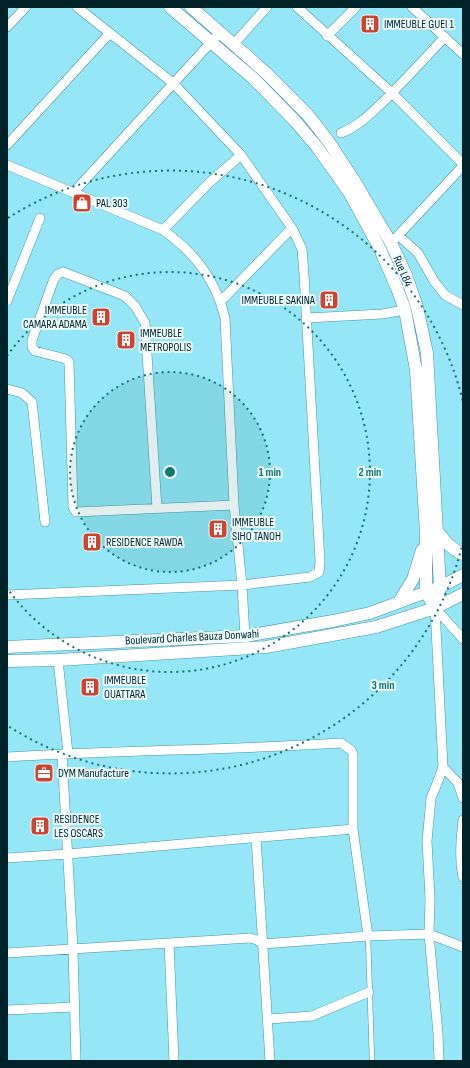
<svg xmlns="http://www.w3.org/2000/svg" width="470" height="1068" font-family="'Sofia Sans Condensed',sans-serif">
	<style>
		.lines { fill: none; stroke-linecap: round; stroke-linejoin: round }
		.lane-casing { stroke: #4396a5; stroke-width: 5.5 }
		.street-casing { stroke: #4396a5; stroke-width: 10 }
		.secondary-casing { stroke: #4396a5; stroke-width: 13 }
		.lane { stroke: #fff; stroke-width: 4.5 }
		.street { stroke: #fff; stroke-width: 9 }
		.secondary { stroke: #fff; stroke-width: 12 }
		.ring { fill: none; stroke: #0f766e; stroke-width: 2; stroke-dasharray: 2 4 }
		.labels { text-anchor: middle; stroke-width: 4; stroke-linejoin: round; paint-order: stroke }
		.poi-label { font-size: 12px; fill: #002329; stroke: #ecfbff; text-anchor: start }
		.street-label { font-size: 12px; fill: #002329; stroke: #ecfbff }
		.centre { fill: #0f766e; stroke: #ecfbff; stroke-width: 2 }
		.ring-label { font-size: 12px; text-anchor: middle; font-weight: bold; fill: #0f766e; stroke: #ecfbff; stroke-width: 4; stroke-linejoin: round; paint-order: stroke }
	</style>
	<rect width="100%" height="100%" fill="#95e6f7"/>
	<g class="lines">
		<!-- lane casing -->
		<g class="lane-casing">
			<path id="lane" d="M368,936l4,125"/>
		</g>
		<!-- street casing -->
		<g class="street-casing">
			<path id="street" d="M297,7l95,86 71,71
				M412,7l51,47
				M7,27l19,-20
				M327,36l29,-29
				M234,44l33,-37
				M341,133c18,-7 30,-20 44,-33 20,-20 40,-42 60,-63
				M7,145l102,-111
				M7,165l156,65c32,23 53,50 62,88l9,187 8,80 3,51
				M73,193l142,-155
				M163,230l47,-48 31,-27
				M399,236l19,17 16,28 11,14 18,10
				M391,243l72,-77
				M7,301l33,-83
				M221,301l71,-73
				M307,318l75,-4 23,-4
				M7,389l15,4 10,9 13,120
				M157,508l-12,-185 -10,-17 -10,-10 -62,-24 -5,2 -4,5 -22,61v7l3,4 31,8 3,3 4,145 3,5 158,-7
				M7,595l235,-10 68,-8 9,-5 1,-11 -16,-287 -2,-25 -10,-21 -51,-73 -68,-72 -96,-76
				M435,608l8,159 15,16 5,15
				M435,608l28,31
				M58,660l10,93
				M62,754l11,195 3,112
				M7,757c111,-7 223,-7 334,-14l10,7 2,4v75
				M443,767l-5,14 -7,17 -4,43 3,58 -1,35 34,13
				M463,820c-2,18 -4,38 0,57
				M256,837l14,224
				M7,858l61,-4 285,-25 15,107 61,-2 9,100 1,27
				M169,943l5,118
				M7,953l243,-15 7,2 6,4 105,-8
				M7,1010l67,-3
				M268,1019l44,-3 57,-24"/>
		</g>
		<!-- secondary casing -->
		<g class="secondary-casing">
			<path id="secondary" d="M170,7l84,72 42,43 21,25 32,45 31,57 17,39 8,22 11,60 10,163v59l9,16
				M191,7l74,65 42,42 22,28 26,40 36,61 15,32 11,32 10,46 13,234 -5,21
				M437,531c7,9 15,19 26,23
				M399,602l14,-23 9,-29
				M7,647l238,-11 88,-15 37,-8 70,-26 23,-12
				M7,661l51,-1 208,-13 110,-20 59,-19 28,-14"/>
		</g>
		<!-- lane -->
		<use href="#lane" class="lane"/>
		<!-- street -->
		<use href="#street" class="street"/>
		<!-- secondary -->
		<use href="#secondary" class="secondary"/>
	</g>
	<!-- distance rings -->
	<circle cx="170" cy="472" r="100" fill="#0f766e" fill-opacity=".12"/>
	<g class="ring">
		<circle cx="170" cy="472" r="100"/>
		<path d="M7 356A200 200 0 1 1 7 588"/>
		<path d="M463 542A301 301 0 0 1 8 726M8 218A301 301 0 0 1 463 402"/>
	</g>
	<!-- icons -->
	<defs>
		<g id="building-square" transform="scale(1)"><rect x="-9" y="-9" width="18" height="18" rx="4" fill="#d0442d" stroke="#ecfbff"/><path d="M-4-6H4V6H1V3H-1V6H-4ZM-2.5-4.3h1.7v1.8h-1.7ZM.8-4.3h1.7v1.8H.8ZM-2.5-1h1.7V.8h-1.7ZM.8-1h1.7V.8H.8Z" fill="#fff"/></g>
		<g id="shop-square" transform="scale(1)"><rect x="-9" y="-9" width="18" height="18" rx="4" fill="#d0442d" stroke="#ecfbff"/><path d="M-5-2.5h2.3a2.7 3.5 0 0 1 5.4 0H5L5.5 6h-11ZM-1.5-2.5h3a1.5 2.3 0 0 0-3 0Z" fill="#fff"/></g>
		<g id="office-square" transform="scale(1)"><rect x="-9" y="-9" width="18" height="18" rx="4" fill="#d0442d" stroke="#ecfbff"/><path d="M-6-3h4V-5.5h4V-3h4V5H-6ZM-1-4.5V-3h2v-1.5ZM-6 0V1H6V0Z" fill="#fff"/></g>
	</defs>
	<g fill-rule="evenodd">
		<use href="#building-square" x="370" y="24"/>
		<use href="#shop-square" x="82" y="203"/>
		<use href="#building-square" x="329" y="300"/>
		<use href="#building-square" x="101" y="317"/>
		<use href="#building-square" x="126" y="340"/>
		<use href="#building-square" x="218" y="529"/>
		<use href="#building-square" x="92" y="542"/>
		<use href="#building-square" x="90" y="687"/>
		<use href="#office-square" x="44" y="773"/>
		<use href="#building-square" x="40" y="826"/>
	</g>
	<g class="labels">
		<!-- poi labels -->
		<g class="poi-label">
			<text x="384" y="28">IMMEUBLE GUEI 1</text>
			<text x="96" y="207">PAL 303</text>
			<text x="315" y="304" text-anchor="end">IMMEUBLE SAKINA</text>
			<text x="87" y="314" text-anchor="end">IMMEUBLE<tspan x="87" dy="14">CAMARA ADAMA</tspan></text>
			<text x="140" y="337">IMMEUBLE<tspan x="140" dy="14">METROPOLIS</tspan></text>
			<text x="232" y="526">IMMEUBLE<tspan x="232" dy="14">SIHO TANOH</tspan></text>
			<text x="106" y="546">RESIDENCE RAWDA</text>
			<text x="104" y="684">IMMEUBLE<tspan x="104" dy="14">OUATTARA</tspan></text>
			<text x="58" y="777">DYM Manufacture</text>
			<text x="54" y="823">RESIDENCE<tspan x="54" dy="14">LES OSCARS</tspan></text>
		</g>
		<!-- street labels -->
		<g class="street-label">
			<text transform="translate(403 271) rotate(67)" y="4">Rue L84</text>
			<text transform="translate(192 637) rotate(-3)" y="4">Boulevard Charles Bauza Donwahi</text>
		</g>
	</g>
	<circle cx="170" cy="472" r="6" class="centre"/>
	<g class="ring-label">
		<text x="270" y="476">1 min</text>
		<text x="370" y="476">2 min</text>
		<text x="383" y="689">3 min</text>
	</g>
	<!-- border -->
	<rect width="470" height="1068" fill="none" stroke="#002329" stroke-width="16"/>
</svg>
